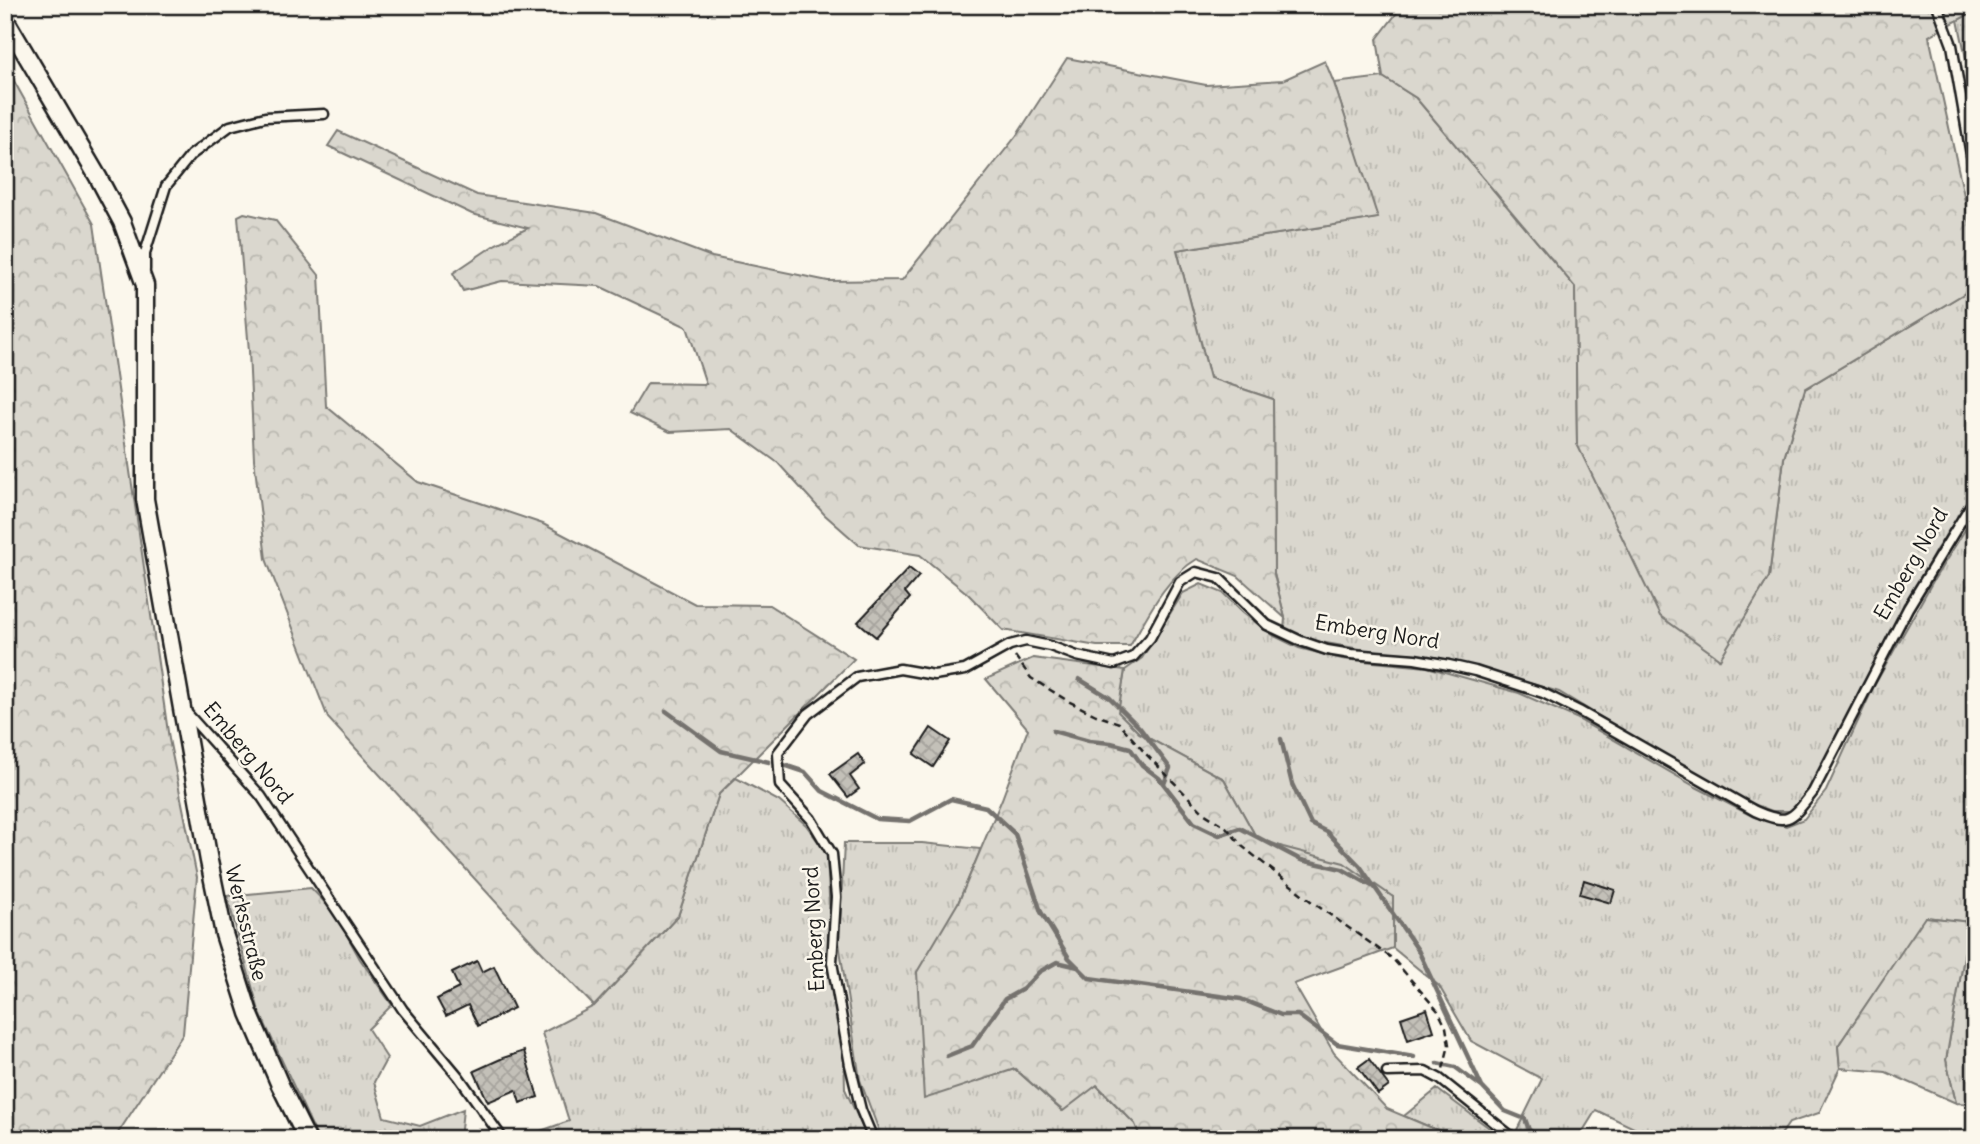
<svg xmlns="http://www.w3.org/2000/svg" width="1980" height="1144" font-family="Delius,sans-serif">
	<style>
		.grass { fill: url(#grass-tufts); stroke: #7b7a75; stroke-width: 2 }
		.forest { fill: url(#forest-crowns); stroke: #7b7a75; stroke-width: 2 }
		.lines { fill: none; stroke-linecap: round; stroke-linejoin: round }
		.stream { stroke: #74726e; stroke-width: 4.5 }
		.building { fill: url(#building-cross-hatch); stroke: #1c1c1c; stroke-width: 2 }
		.lane-casing { stroke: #1c1c1c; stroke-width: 13 }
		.street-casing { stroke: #1c1c1c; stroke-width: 21 }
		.path { stroke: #1c1c1c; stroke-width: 2.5; stroke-dasharray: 7 5; stroke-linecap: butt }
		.lane { stroke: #fbf7ec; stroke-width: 8 }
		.street { stroke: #fbf7ec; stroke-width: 16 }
		.labels { text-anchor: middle; stroke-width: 5; stroke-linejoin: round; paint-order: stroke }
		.street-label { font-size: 21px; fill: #1c1c1c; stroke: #fbf7ec }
	</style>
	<defs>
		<pattern id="grass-tufts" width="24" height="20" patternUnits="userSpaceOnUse" patternTransform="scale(1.75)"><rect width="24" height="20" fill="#dad7ce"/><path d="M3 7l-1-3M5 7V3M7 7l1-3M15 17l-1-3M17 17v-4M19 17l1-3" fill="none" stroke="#bab8b0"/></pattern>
		<pattern id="forest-crowns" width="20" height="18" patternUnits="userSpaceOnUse" patternTransform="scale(1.75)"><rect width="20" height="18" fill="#dad7ce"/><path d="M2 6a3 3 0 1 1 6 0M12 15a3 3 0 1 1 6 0" fill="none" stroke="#bab8b0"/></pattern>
		<pattern id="building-cross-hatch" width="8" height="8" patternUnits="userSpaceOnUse" patternTransform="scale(1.75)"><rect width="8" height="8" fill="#c3c0b8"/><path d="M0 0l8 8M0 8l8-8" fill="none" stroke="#a7a49e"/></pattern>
	</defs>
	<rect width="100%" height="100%" fill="#fbf7ec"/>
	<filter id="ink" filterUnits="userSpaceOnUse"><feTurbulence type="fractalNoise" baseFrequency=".0143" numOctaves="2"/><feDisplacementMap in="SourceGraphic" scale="14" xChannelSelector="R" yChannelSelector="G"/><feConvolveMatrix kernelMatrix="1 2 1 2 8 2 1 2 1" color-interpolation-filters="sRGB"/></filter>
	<g filter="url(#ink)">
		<!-- grass -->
		<path class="grass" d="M1975,11v90l-17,-81z
			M1383,77l33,21 159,189 2,157 142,215 50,-82 15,-119 21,-69 170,-102v205l-39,58 -64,117 -65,127 -17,17h-18l-40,-15 -173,-104 -91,-27 -54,-11 -48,-4 -46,-8 -36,-12 1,-12 -11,-44 -1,-175 -63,-21 -33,-128 200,-32 -43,-135z
			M1975,514v324l-3,7 3,2v257l-19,-1 -10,-43 24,-138 -44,-5 -88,129 2,22 -21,45 -30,10 -11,16h-121l-61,-29 -18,29h-57l-6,-5 27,-55 -71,-38 -32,-55 -46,-38v-51l-137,-60 -32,-58 -85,-46 -21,-21 7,-42 17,-12 41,-65 18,-9 22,9 20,20 31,23 25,12 43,11 85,8 92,26 57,25 120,69 58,30 32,9 18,-7 22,-28 48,-105 59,-105z
			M736,778l43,23 27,24 21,29 3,63v60l14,68 1,44 23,50h-342v-3l43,-15 -27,-88 52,-27 84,-90 41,-122z
			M844,843h78l59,6 -22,52 56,168 47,42 34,-26 39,39 6,15h-259l-22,-59 -21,-137z
			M311,888l23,24 26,47 32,46 -24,24 19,29 -13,24 10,35 36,9 43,-17 -3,30h-142l-59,-128 -32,-115z
			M1437,1089l67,50h-46l-54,-23z"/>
		<!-- forest -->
		<path class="forest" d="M1403,5h572v6l-46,25 41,187 5,16v48l-170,102 -21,69 -15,119 -49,82 -60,-43 -83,-172 -2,-157 -159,-189 -33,-21 -6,-38z
			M1067,58l139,27 77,-5 42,-19 9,22 44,135 -201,32 33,128 63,21 1,175 11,44 -47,-42 -41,-17c-32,19 -49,56 -67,87h-33l-94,-16 -35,-36 -48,-39 -61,-10 -34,-30 -47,-52 -47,-34 -61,3 -40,-19 18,-30 58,1 -19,-57 -88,-41 -97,-5 -39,10 -10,-18 43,-29 32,-16 -56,-14 -144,-68 10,-15 139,64 119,18 116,44 116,24 74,-1 115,-145z
			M5,65l89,159 75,515 28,138 -14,157 -69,105h-109z
			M244,213l31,7 44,55 7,131 92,76 125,42 152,80 74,1 85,54 -135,135 -41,122 -84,90 -58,-60 -208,-228 -62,-159 -12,-100 -5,-108 -11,-135z
			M1033,658l92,12 -7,42 21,21 85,46 32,58 27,10 61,16 49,34v51l-99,36 40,69 53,56 71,30h-317l-6,-15 -38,-39 -34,26 -48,-42 -91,30 -7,-127 42,-71 43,-102 26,-70 -42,-50z
			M1925,917l45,5 -24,138 10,43 -70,-31 -46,-4 -2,-22z"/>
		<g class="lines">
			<!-- stream -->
			<path class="stream" d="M1079,679l31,19 30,30 30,40 -6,16
				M666,711l55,40 48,11
				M1053,731l36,10 22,2 19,5 12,17 17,13 35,45 25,12 21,-7 61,32 41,9 30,17
				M1281,739l11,45 19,40 16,8 33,34 58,84 64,137
				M784,765l21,7 17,19 55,28 33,2 41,-22 35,8 29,27 26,78 28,46 20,20 152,21 40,16h17l39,29 77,13
				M947,1056l25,-10 33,-47 18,-10 16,-17 18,-10 21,5
				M1437,1063l18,4 27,20 23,24 20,8 4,11 14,9"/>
		</g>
		<!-- building -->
		<path class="building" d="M909,568l10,8 -14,16 5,6 -34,39 -18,-15z
			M931,728l19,13 -17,26 -19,-13z
			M858,754l7,10 -15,12 9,13 -11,8 -18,-23z
			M1584,880l31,10 -4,13 -31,-9z
			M477,961l5,11 12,-6 20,42 -36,18 -10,-21 -22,11 -9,-17 22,-11 -7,-15z
			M1427,1009l7,22 -26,9 -7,-22z
			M524,1051l14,46 -18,6 -4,-13 -28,12 -14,-31 29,-13z
			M1369,1059l20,27 -11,8 -20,-27z"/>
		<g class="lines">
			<!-- lane casing -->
			<g class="lane-casing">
				<path id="lane" d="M1937,5l15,40 23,133
					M145,270v-17l21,-67 25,-31 39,-29 35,-9 59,-3
					M186,712l75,84 142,214 56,67 44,62
					M1387,1072l38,-1 15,8 75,60
					M873,1139l-12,-29 -11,-45 -18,-103 4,-65 -4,-43 -21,-35 -31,-34 -2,-32 30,-39 49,-37 43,-8 34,6 31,-5 45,-25 16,-4 24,5 27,10 37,8 19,-7 17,-19 30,-56 16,-10 23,6 48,47 34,16 26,9 24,4 64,5 34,6 26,6 68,22 36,18 176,100c34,15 36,9 58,-19l95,-184 67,-110"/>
			</g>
			<!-- street casing -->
			<g class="street-casing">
				<path id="street" d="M5,19l93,158 24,45 23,63v214l64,362 15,73 25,79 31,72 27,54"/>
			</g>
			<!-- path -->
			<path class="path" d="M1015,656l16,22 37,23 28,14 23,8 27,31 59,60 21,13 16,19 70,56 81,57 45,52 8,16 3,18 -6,24"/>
			<!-- lane -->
			<use href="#lane" class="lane"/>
			<!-- street -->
			<use href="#street" class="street"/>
		</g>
	</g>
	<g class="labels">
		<!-- street labels -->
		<g class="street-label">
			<text transform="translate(1911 564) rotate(-60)" y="7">Emberg Nord</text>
			<text transform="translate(1377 632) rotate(9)" y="7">Emberg Nord</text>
			<text transform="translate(248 753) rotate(50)" y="7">Emberg Nord</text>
			<text transform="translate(246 923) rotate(76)" y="7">Werksstraße</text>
			<text transform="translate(814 929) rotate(-93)" y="7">Emberg Nord</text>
		</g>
	</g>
	<!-- margin -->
	<rect width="1980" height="1144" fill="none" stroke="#fbf7ec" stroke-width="28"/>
	<rect x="14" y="14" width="1952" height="1116" fill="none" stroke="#1c1c1c" stroke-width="2.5" filter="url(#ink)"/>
</svg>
